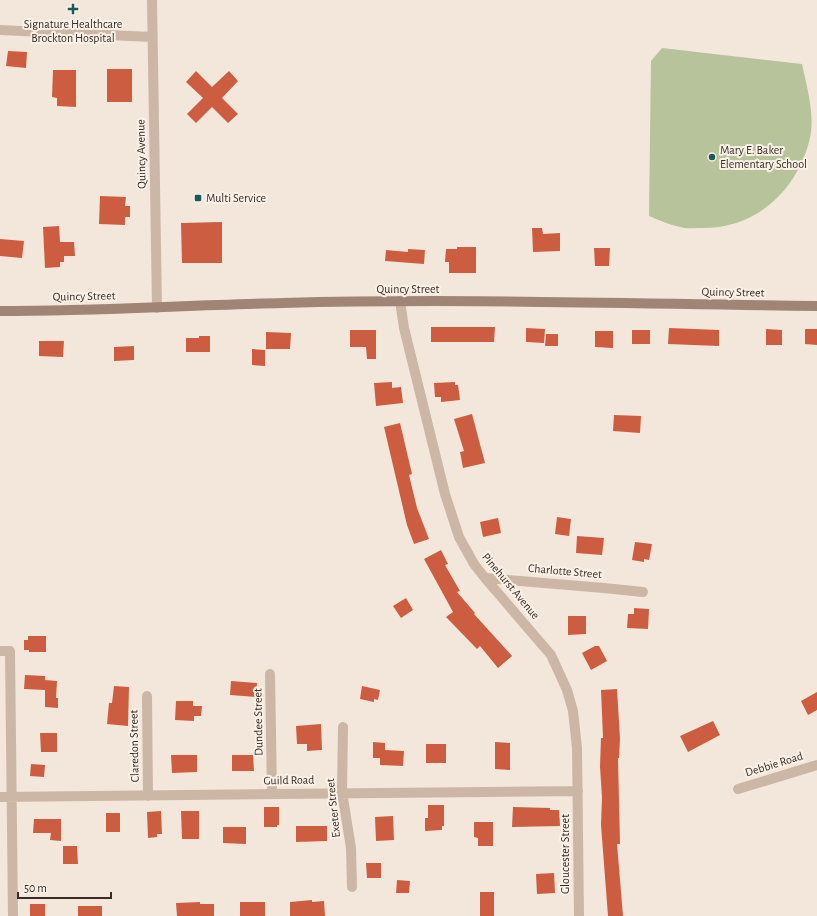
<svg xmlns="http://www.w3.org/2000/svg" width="817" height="916" font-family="'Alegreya Sans',sans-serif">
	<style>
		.green { fill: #b7c39a }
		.building { fill: #cc5d40 }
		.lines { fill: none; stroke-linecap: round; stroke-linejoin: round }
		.minor { stroke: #ccb6a6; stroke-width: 10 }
		.secondary { stroke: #a08577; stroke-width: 10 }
		.poi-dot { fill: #1b595b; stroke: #faf1e7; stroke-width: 1.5 }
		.labels { text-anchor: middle; stroke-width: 4; stroke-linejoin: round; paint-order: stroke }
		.poi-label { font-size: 12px; fill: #382c27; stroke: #faf1e7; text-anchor: start }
		.street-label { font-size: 12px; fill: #382c27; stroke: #faf1e7 }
	</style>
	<rect width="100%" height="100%" fill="#f3e7db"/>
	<!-- green -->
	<path class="green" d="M662,48l140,16c5,24 14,53 7,78 -14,52 -56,88 -111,86 -5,0 -12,1 -18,-1 -10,-2 -21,-7 -31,-11l2,-155z"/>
	<!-- building -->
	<path class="building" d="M8,51l19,1 -1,16 -20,-2z
		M107,69h25v33h-25z
		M53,70h23v37l-19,-1v-8l-5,-1z
		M196,71l16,16 17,-16 9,10 -16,17 16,16 -10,9 -16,-16 -16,16 -9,-9 16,-16 -17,-16z
		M100,196l26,1 -1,9h5v11h-5v8l-26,-1z
		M222,222v41h-40l-1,-40z
		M59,226l1,16h14l1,14h-11v6h-4v5l-15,1 -2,-41z
		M532,228h10l1,6 17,-1v18l-27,1z
		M0,239l24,2 -2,17 -22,-2z
		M457,247h19v26h-27v-11h-4l1,-13h11z
		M594,248h16l-1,18h-14z
		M408,249l17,1 -1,14 -39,-3 1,-11 22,2z
		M431,327h64l-1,15h-63z
		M526,328l19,1 -1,14 -18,-1z
		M669,328l50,2v16l-51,-2z
		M766,329l16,1v15h-16z
		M805,329h12v16l-12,-1z
		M350,330h26v29h-9l-1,-12h-16z
		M632,330h18v14h-18z
		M595,331h18v17l-18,-1z
		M266,332l25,1 -1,16h-24z
		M546,334h12v12h-13z
		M199,336h11v16h-24v-14h13z
		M39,341h25l-1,16 -24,-1z
		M134,346v14l-20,1v-14z
		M252,349l13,1v16l-13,-1z
		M392,382v6l9,-1 2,16 -27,3 -2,-23z
		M455,382v3h3l2,15 -19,2v-5h-6l-1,-14z
		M472,414l13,49 -22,5 -3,-16 4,-1 -10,-32z
		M614,415l27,1 -1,17 -27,-2z
		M400,423l12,51 -3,1 8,33 12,31 -15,5 -7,-19 -23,-98z
		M557,517l14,2 -2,17 -14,-2z
		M498,518l3,15 -18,4 -3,-15z
		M577,536l27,2 -2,17 -26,-2z
		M635,542l17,2 -3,16 -5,-1v3l-12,-2z
		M441,550l7,14 -3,1 15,26 -3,1 18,21 -1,1 38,42 -14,12 -18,-22 -3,3 -31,-32 7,-5 -29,-53z
		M406,598l7,12 -12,8 -8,-12z
		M634,608l15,1 -1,20 -21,-1 1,-14h6z
		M568,616h18v18l-18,1z
		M28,636h18v16h-17v-2h-5v-10h4z
		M595,646h4l8,15 -16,9 -9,-17z
		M25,675l20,1v4l12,1 -1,17h2v10l-13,-1v-17l-21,-1z
		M231,681l26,2 -1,14 -26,-2z
		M114,686l15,1 -1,39 -21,-2 2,-21h3z
		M362,686l18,4 -2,10 -4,-1v3l-14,-3z
		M617,689l3,50 -1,19h-1l2,86h-3l6,72h-15l-7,-91 1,-28 -2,-30 1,-29h2l-2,-48z
		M817,692v18l-9,5 -7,-14z
		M176,701h17v5h9l-1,10h-7v5l-19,-1z
		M713,721l7,14 -32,17 -8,-16z
		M321,724l1,26 -15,1v-7h-10l-1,-18z
		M40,733h17v19h-16z
		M373,742l12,1v7l19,1 -1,15 -23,-1v-7h-7z
		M495,742l15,1v27l-15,-1z
		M426,744h20v19h-20z
		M171,755h26v17l-25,1z
		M232,755h21l1,16h-22z
		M31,764l14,1 -1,12 -14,-1z
		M428,805h16v21h-2v4l-17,1v-13h3z
		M264,807h15v18h-2v2h-13z
		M513,807l37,1v2h9l1,16 -48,1z
		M161,811l1,23h-5v3l-9,1 -1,-26z
		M181,811h18v28h-17z
		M106,813h14v19h-14z
		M393,816l1,24 -18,1 -1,-24z
		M34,819h27v22l-11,-1 1,-7h-18z
		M474,822h19v24h-15v-8l-4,-1z
		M296,826h31v15l-31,1z
		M223,827h23v17l-23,-1z
		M63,846h14l1,18h-15z
		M366,863h15v15h-14z
		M554,873l1,20 -18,1 -1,-20z
		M397,880l13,1 -1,12h-13z
		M480,892h14v24h-14z
		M312,900v2l12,-1 1,15h-35v-14z
		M200,902v2h14v12h-37l-1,-13z
		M240,902h25v14h-25z
		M30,904h15v12h-15z
		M78,906h24v10h-24z"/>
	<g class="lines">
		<!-- minor -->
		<path class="minor" d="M152,0l5,308
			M0,30l152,7
			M400,301l4,27 41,166 14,43 15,27 11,14 66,77 16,35 6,21 4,37 2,168
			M485,578l119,10 39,4
			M0,651h10l3,265
			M270,674l2,119
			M147,696l1,100
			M343,727l-1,65 9,56 1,39
			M738,789l79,-24
			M0,797l578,-6"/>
		<!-- secondary -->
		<path class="secondary" d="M0,311c95,0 189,-6 283,-8 178,-5 356,1 534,3"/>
	</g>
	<!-- markers -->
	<g class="poi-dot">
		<path d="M71 3h4v4h4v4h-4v4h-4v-4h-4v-4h4z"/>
		<circle cx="712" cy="157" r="4"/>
		<rect x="194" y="194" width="8" height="8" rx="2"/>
	</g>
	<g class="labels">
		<!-- poi labels -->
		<g class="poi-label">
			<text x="73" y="28" text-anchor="middle">Signature Healthcare<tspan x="73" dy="14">Brockton Hospital</tspan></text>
			<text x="720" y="154">Mary E. Baker<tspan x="720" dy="14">Elementary School</tspan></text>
			<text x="206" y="202">Multi Service</text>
		</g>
		<!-- street labels -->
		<g class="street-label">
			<text transform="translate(141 154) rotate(-91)" y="4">Quincy Avenue</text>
			<text x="408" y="293">Quincy Street</text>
			<text transform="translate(733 292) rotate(1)" y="4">Quincy Street</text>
			<text transform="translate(84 296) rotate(-1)" y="4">Quincy Street</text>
			<text transform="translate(565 571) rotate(5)" y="4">Charlotte Street</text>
			<text transform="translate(511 586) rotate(50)" y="4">Pinehurst Avenue</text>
			<text transform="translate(258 722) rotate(-91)" y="4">Dundee Street</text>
			<text transform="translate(134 746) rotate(-91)" y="4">Claredon Street</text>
			<text transform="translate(774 764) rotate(-17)" y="4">Debbie Road</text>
			<text transform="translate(289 780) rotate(-1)" y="4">Guild Road</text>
			<text transform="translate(333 808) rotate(-96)" y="4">Exeter Street</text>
			<text transform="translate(565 854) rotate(-90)" y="4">Gloucester Street</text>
		</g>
	</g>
	<!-- scale -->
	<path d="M18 892v6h93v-6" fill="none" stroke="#382c27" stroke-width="2"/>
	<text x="24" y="892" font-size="12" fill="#382c27" stroke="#faf1e7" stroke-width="3" paint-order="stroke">50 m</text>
</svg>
